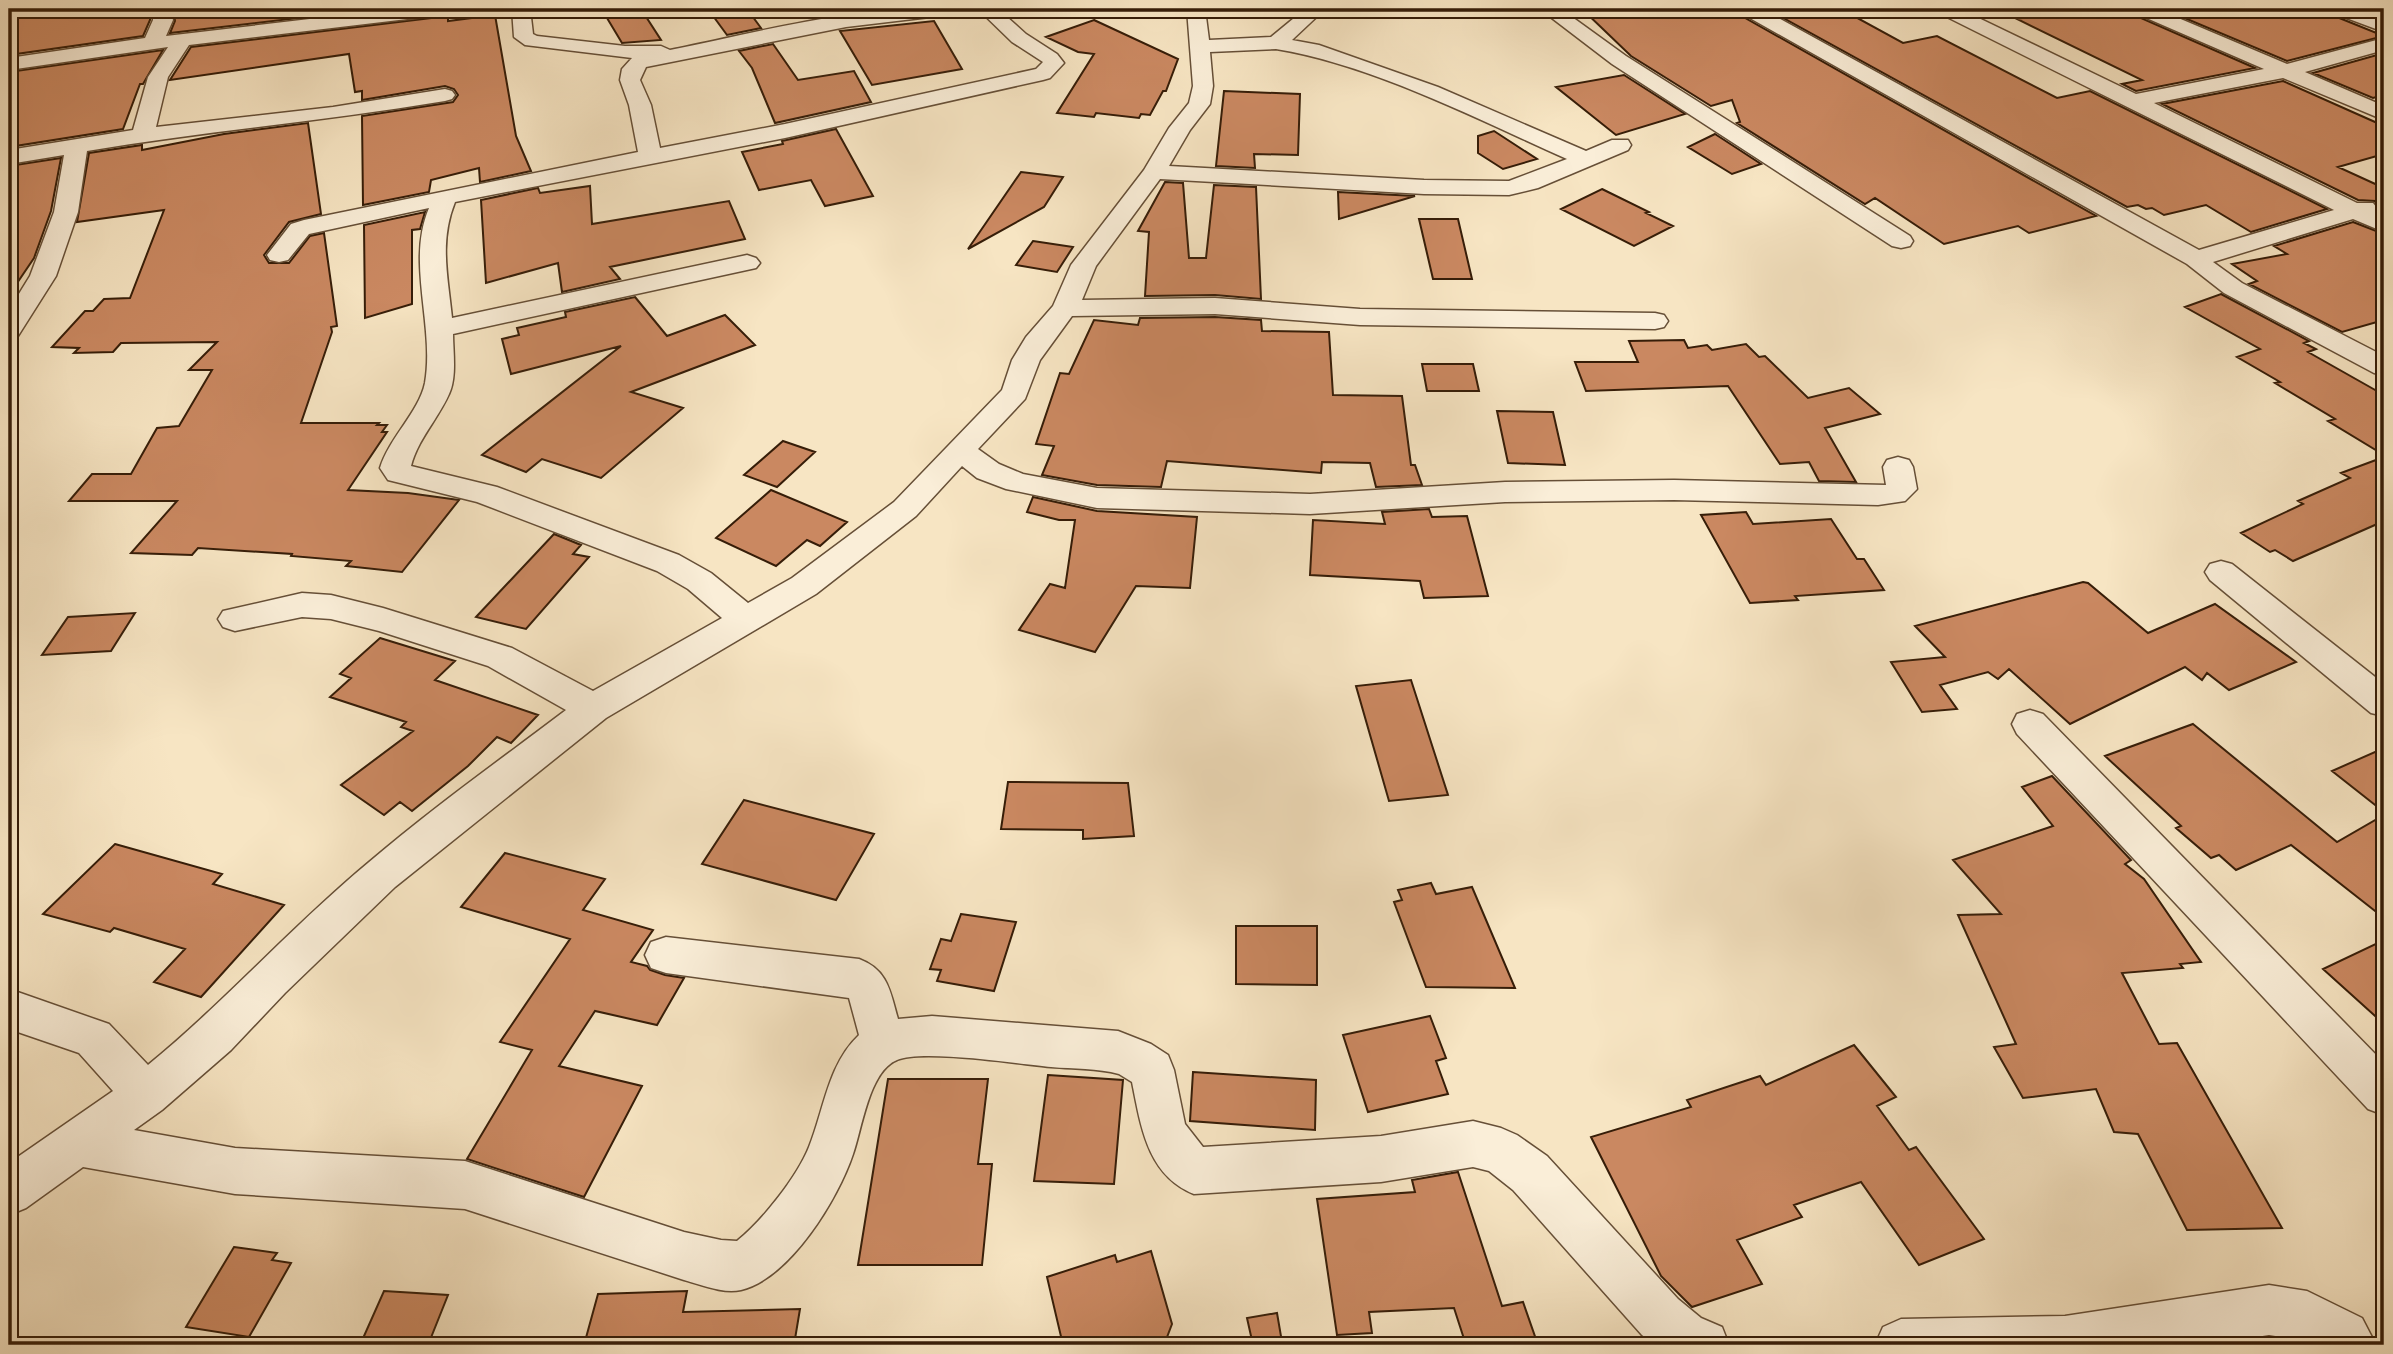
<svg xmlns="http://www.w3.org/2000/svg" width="2393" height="1354" font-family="'IM FELL Great Primer',serif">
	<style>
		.building { fill: #ca8861; stroke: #361d08; stroke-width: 2 }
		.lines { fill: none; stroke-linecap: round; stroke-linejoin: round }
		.street-casing { stroke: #664f37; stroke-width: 3 }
		.street { fill: #faeed8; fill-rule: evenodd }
	</style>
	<rect width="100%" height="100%" fill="#f7e5c3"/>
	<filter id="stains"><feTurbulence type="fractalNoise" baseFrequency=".00286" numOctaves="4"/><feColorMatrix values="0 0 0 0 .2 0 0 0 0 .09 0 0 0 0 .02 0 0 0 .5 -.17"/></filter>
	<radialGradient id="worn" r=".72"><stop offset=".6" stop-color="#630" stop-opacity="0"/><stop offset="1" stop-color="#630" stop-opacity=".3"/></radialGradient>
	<!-- building -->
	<path class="building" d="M9,9h141v11l-7,16 -134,19z
		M173,9h202l-205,24 5,-12z
		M628,9h13l20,31 -39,3 -18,-30z
		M708,9h39l14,19 -34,7z
		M1582,9h154l4,6 356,201 -67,17 -11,-7 -74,18 -69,-46 -10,6 -128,-81 3,-1 -8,-22 -21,6 -80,-50z
		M1767,9h74l62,34 34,-7 120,62 33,-7 237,118 -76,23 -45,-27 -42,10 -12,-7 -6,1 -8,-4 -11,2z
		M2069,9h61l4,6 121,53 -119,23 -14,-7 20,-4 -125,-61z
		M2163,9h77l12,5 18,-5h54l8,6 52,21 -97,25z
		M495,15l21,121 15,35 -51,11 -1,-14 -48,12 -2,12 -66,13 -1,-89 91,-14 5,-7 -4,-6 -9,-3 -83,14v-9l-7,1 -6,-38 -179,26 21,-33 257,-31v5z
		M1094,20l84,39 -12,32h-3l-13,24 -9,-1 -2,4 -43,-5 -2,4 -37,-4 37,-59 -16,-2 -32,-15z
		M934,21l28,48 -90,16 -32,-54z
		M773,44l25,36 56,-9 17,31 -96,21 -23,-55 -13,-17z
		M163,50l-20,34h-3l-17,45 -114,18v-75z
		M2384,53v42l-11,3 -60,-25z
		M1624,75l61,39 -69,21 -60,-48z
		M2283,81l101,45v28l-46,13 46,21v25l-5,-3 -4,-9 -17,-1 -196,-96z
		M1224,91l76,3 -2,61 -44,-1 1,14 -39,-2z
		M308,123l13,91 -32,8 -25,33 5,8h20l21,-27 14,-3 13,93 -6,1 1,5 -31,91h78l-2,2h10l-5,7h5l-39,58 60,3 51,7 -57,72 -56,-6 5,-5 -60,-5 1,-2 -94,-6 -6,7 -61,-2 46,-52h-108l23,-27h39l26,-46 22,-2 33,-56h-23l28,-28 -96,1 -8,9 -39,1 5,-5 -27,-1 33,-36h8l11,-12 26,-1 34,-88 -87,12 12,-69 53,-8v5l82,-16z
		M836,129l37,67 -48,10 -14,-26 -52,10 -17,-38 41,-8 -1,-3z
		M1494,131l43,28 -34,10 -25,-16v-17z
		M1715,134l46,30 -29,10 -44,-27z
		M61,158l-10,53 -17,47 -25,37v-129z
		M1021,172l42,5 -19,30 -76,42z
		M1165,182l18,1 6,75h17l8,-73 42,2 5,112 -46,-4 -70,1 4,-64 -11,-1z
		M590,186l2,38 137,-23 16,38 -135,28 10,12 -58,13 -4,-29 -72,20 -5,-83 57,-12 2,5z
		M1602,189l47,23 -3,1 27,13 -39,20 -73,-37z
		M1338,192l77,4 -76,23z
		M425,212l-5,17 -8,1v74l-47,14 -1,-93z
		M1419,219h39l14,60h-39z
		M2353,222l31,12v86l-42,12 -93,-48 8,-3 -25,-17 55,-10 -13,-8z
		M1033,241l40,6 -16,25 -41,-7z
		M2221,294l88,47 -5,2 12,6 -8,3 76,43v60l-56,-34 7,-2 -60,-36 5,-1 -43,-25 23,-8 -75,-42z
		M635,297l32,39 58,-21 30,30 -124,47 52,16 -82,70 -59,-19 -16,13 -44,-17 139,-109 -110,28 -9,-35 17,-4 -2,-7 49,-11 -1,-5z
		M1215,317l46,3 1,11 67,1 4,63 69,1 9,69h4l7,20 -46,2 -6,-24 -48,-1 -1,11 -154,-12 -6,26 -64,-2 -55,-10 12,-29 -18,-2 24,-71 9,1 25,-54 44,5 2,-7z
		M1684,340l4,8 19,-3 5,5 34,-6 13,13 6,-1 43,42 41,-10 31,26 -55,14 31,54 -37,-1 -10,-19 -29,2 -52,-78 -142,5 -11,-29h63l-9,-21z
		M1422,364h51l6,27h-52z
		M1497,411l56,1 12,53 -57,-2z
		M783,441l32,11 -38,35 -33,-12z
		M2384,457v64l-91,40 -18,-11 -5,2 -29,-19 62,-29 -5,-3 52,-23 -9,-5z
		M771,490l76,32 -27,24 -13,-6 -31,26 -60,-28z
		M1033,497l64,14 100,6 -7,71 -54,-2 -41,66 -76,-22 31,-46 15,4 10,-68h-16l-32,-8z
		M1429,509l3,8 35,-1 21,80 -64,2 -4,-17 -110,-6 3,-55 72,4 -3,-12z
		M1746,512l7,12 78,-5 26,40h7l20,31 -89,6 3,4 -48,3 -49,-88z
		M554,534l27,11 -8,9 16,3 -63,72 -50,-12z
		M2083,582l5,1 60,50 67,-29 81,58 -67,28 -22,-17 -5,7 -17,-13 -115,57 -61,-55 -11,10 -10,-7 -48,13 17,24 -35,3 -31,-50 54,-5 -30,-31z
		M135,613l-24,38 -69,4 26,-38z
		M380,638l75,23 -20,19 103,35 -27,28 -14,-6 -29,29 -56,45 -12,-9 -16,13 -43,-30 72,-54 -12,-4 5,-5 -76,-25 21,-19 -11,-4z
		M1411,680l37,115 -59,6 -33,-115z
		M2193,724l144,118 47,-27v103l-93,-73 -55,25 -17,-15 -8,3 -35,-30 5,-2 -76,-70z
		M2384,748v64l-52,-41z
		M2052,776l79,84 -6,4 19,15 57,83 -21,2 3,4 -61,5 37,71 18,-1 105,185 -95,2 -49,-96 -24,-2 -18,-43 -73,9 -29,-51 22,-3 -58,-129 43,-1 -48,-54 100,-34 -31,-39z
		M1008,782l120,1 6,53 -51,3v-9l-82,-1z
		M744,800l130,34 -38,66 -134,-36z
		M115,844l107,30 -9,10 71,21 -83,92 -47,-15 31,-33 -71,-21 -4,4 -67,-18z
		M505,853l100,26 -22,31 70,20 -22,32 16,4 3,4 15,5 19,3 -27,47 -62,-14 -36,55 83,20 -58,111 -117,-38 65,-109 -32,-8 70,-103 -109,-32z
		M1431,883l5,11 36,-7 43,101 -89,-1 -32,-85 8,-2 -4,-10z
		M961,914l55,8 -22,69 -57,-10 4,-11 -11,-1 11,-30 10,2z
		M1236,926h81v59l-81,-1z
		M2384,940v84l-61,-55z
		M1430,1016l16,42 -10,3 12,33 -80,18 -25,-77z
		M1854,1045l42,52 -19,9 32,44 7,-3 68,92 -65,26 -58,-83 -67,23 8,12 -65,23 25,44 -70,23 -31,-31 -70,-139 100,-30 -4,-7 73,-24 6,9z
		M1193,1072l123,8 -1,50 -125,-9z
		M1048,1075l75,5 -9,104 -80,-3z
		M888,1079h100l-10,85h14l-10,101h-124z
		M1458,1172l44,134 21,-4 15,43h-72l-12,-37 -85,4 3,21 -35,2 -20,-136 98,-7 -3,-12z
		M234,1247l43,6 -5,7 19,3 -42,74 -63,-10z
		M1151,1251l21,73 -8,21h-101l-16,-68 68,-22 2,7z
		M384,1291l64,4 -20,50h-68z
		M687,1291l-4,21 117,-3 -6,36h-210l14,-51z
		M1277,1313l5,29 -29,3 -6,-27z"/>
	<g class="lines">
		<!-- street casing -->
		<g class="street-casing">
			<path id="street" d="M152,9h18l3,11 -7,16 229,-27h55l-9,6 -252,30 -21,32 -12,50 177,-20 112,-18 7,2 3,4 -3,4 -7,2c-119,20 -239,30 -358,50l-9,61 -22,64 -38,60 -9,2v-28l21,-34 24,-64 10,-57 -55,9v-14l124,-20 15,-53 20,-30 -159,23v-12l136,-20 8,-18z
				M512,9h18l3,25 4,2 88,10h36l9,4c94,-19 190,-46 286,-41l-9,6 -101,12 -200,40 -6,13 11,25 9,43 125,-24 251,-55 7,-7 -31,-20 -34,-33h20l28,25 31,20 7,9 -14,15 -7,2 -258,58 -330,64c-16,40 -7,75 -3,116l295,-63 9,3 4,5 -4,5 -303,66c0,18 4,43 -4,60 -11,25 -31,45 -38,72l86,21 182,68 32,18 37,30 44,-25 102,-76 108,-112 10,-30 14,-23 27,-31 18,-41 73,-95 25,-42 20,-25 4,-17 -6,-77h18l4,31 62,-3 34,-28h20l-33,31 27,5 119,42 148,64 26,-11h16l3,5 -3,5 -90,38 -29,7 -85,-1 -264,-15 -64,87 -14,34 133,-2 145,11 295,4 9,2 4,6 -4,6 -9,2 -295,-4 -145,-11 -143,2 -32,44 -15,39 -47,50 21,15 24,10 74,14 213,6 195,-12 169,-2 212,5 -3,-18 4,-7 11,-3 11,3 4,7 4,22 -12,12 -27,4 -204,-5 -169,2 -195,12 -213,-6 -91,-19 -29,-11 -15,-12 -46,50 -100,78 -210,124 -211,169 -110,106 -54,57 -69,60 -28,20 101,18 230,13 219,71 37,8 16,1c25,-20 60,-64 72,-94 15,-37 19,-83 50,-112l-10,-37 -183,-25 -15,-5 -6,-13 6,-13 15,-5 193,22c29,11 31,32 39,60l34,-3 186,15 33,13 17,11 6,15 11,54 18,23 178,-11 92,-15 28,7 16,7 30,21 131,143 23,19 21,9 7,18h-74l-13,-10 -129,-145 -24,-19 -16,-4 -92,15 -187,12c-47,-19 -53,-68 -62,-112l-13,-8c-21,-6 -46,-5 -68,-7 -32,-3 -129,-18 -154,-7 -28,11 -35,69 -44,94 -15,45 -63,124 -112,136 -18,4 -39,-5 -57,-10l-219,-71 -230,-15 -152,-27 -57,41 -17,7v-52l104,-72 -34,-38 -70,-24v-40l100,35 39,41c77,-63 143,-138 220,-202 63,-54 132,-103 198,-153l-78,-44 -109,-35 -48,-12 -29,-2 -67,14 -12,-4 -5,-8 5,-8 79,-18 29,2 52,13 129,40 81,43 129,-73 -34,-29 -31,-18 -180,-69 -89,-22 -8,-12c9,-30 39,-56 45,-85 10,-57 -19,-121 4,-175l-120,26 -21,26 -9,2 -9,-2 -3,-5 24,-31 13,-4 334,-68 -9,-47 -9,-25 2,-11 10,-11 -107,-13 -11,-8zM1276,49c97,16 201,70 291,110l-58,22 -85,-1 -255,-14 21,-36 20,-26 3,-18 -3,-34z
				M1540,9h21l65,47 284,180 3,5 -3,5 -9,2 -9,-2 -280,-182z
				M1739,9h23l437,241 135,-40 -395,-197 -2,-4h23l176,85 128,-25 -129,-56 -2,-4h24l130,55 97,-26v12l-79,22 79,34v14l-101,-42 -129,25 203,100h16l4,5 -2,3 9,5v16l-31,-13 -140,43 29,21 142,73v19l-10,-2 -150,-80 -37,-29 -446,-251z
				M2331,9h26l27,10v13l-51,-19z
				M2221,561l11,3 152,120v32l-13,-3 -161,-133 -5,-8 5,-8z
				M2030,710l13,4 341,349v52l-16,-6 -351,-375 -5,-10 5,-10z
				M2269,1285l38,6 55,27 14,27h-66l-9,-5 -32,-5 -66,10h-328l8,-18 18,-8 164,-3z"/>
		</g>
		<!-- street -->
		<use href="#street" class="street"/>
	</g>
	<!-- margin -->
	<rect width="2393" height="1354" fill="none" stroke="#f7e5c3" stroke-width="35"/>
	<rect x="10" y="10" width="2372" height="1333" fill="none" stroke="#361d08" stroke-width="3.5"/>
	<rect x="18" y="18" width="2358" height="1319" fill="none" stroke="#361d08" stroke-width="2"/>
	<rect width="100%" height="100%" filter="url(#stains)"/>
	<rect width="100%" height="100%" fill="url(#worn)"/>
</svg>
